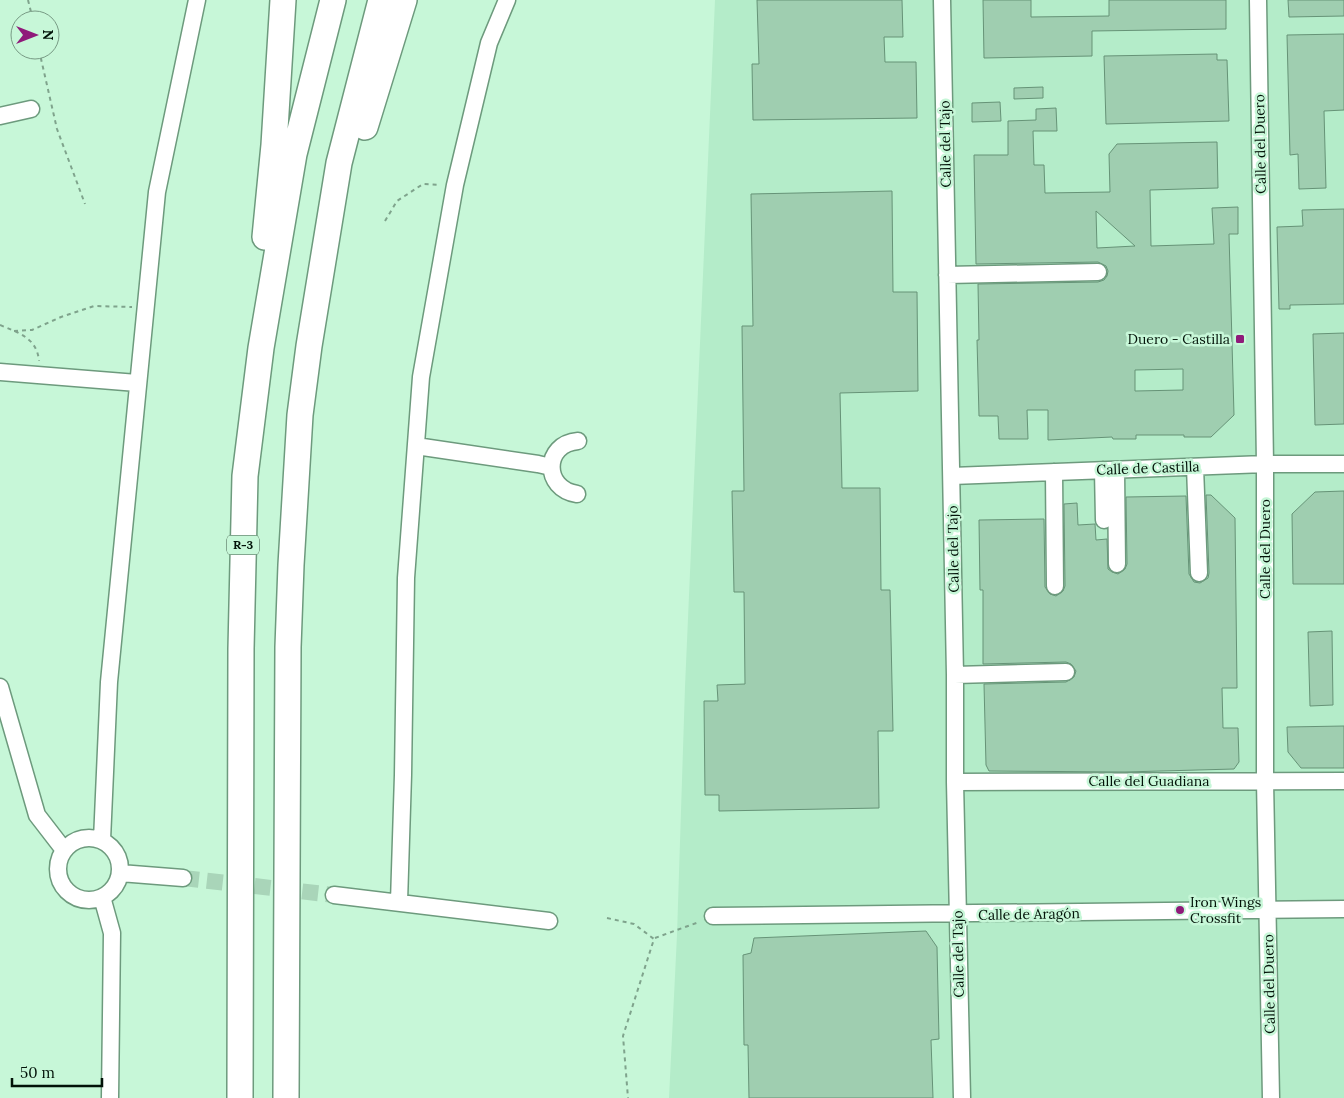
<svg xmlns="http://www.w3.org/2000/svg" width="1344" height="1098" font-family="Lora,serif">
	<style>
		.built { fill: #b4ecc9 }
		.building { fill: #9fceb0; stroke: #669377; fill-rule: evenodd }
		.lines { fill: none; stroke-linecap: round; stroke-linejoin: round }
		.minor-tunnel { stroke: #a9d5b9; stroke-width: 16; stroke-dasharray: 16 8; stroke-linecap: butt }
		.minor-casing { stroke: #6d9a7d; stroke-width: 19 }
		.highway-casing { stroke: #6d9a7d; stroke-width: 28 }
		.path { stroke: #7fa38c; stroke-width: 2; stroke-dasharray: 4 4; stroke-linecap: butt }
		.minor { stroke: #fff; stroke-width: 16 }
		.highway { stroke: #fff; stroke-width: 25 }
		.poi-dot { fill: #8f1a7a; stroke: #c7f7d8; stroke-width: 2 }
		.labels { text-anchor: middle; stroke-width: 5; stroke-linejoin: round; paint-order: stroke }
		.shield { fill: #c7f7d8; stroke: #3d5746; stroke-width: 1 }
		.shield-label { font-size: 12px; font-weight: bold; fill: #021208 }
		.street-label { font-size: 14px; fill: #021208; stroke: #c7f7d8 }
		.poi-label { font-size: 14px; fill: #021208; stroke: #c7f7d8; text-anchor: end }
	</style>
	<rect width="100%" height="100%" fill="#c7f7d8"/>
	<!-- built -->
	<path class="built" d="M715,0h629v1098h-675l8,-163 8,-248z"/>
	<!-- building -->
	<path class="building" d="M757,0h145l1,37h-19l1,25h31l1,56 -164,2 -1,-56h7z
		M983,0h48v17l78,-1v-16h117v29l-134,2v25l-108,2z
		M1288,0h56v16l-55,1z
		M1344,34v76l-20,1 2,77 -27,1 -1,-35 -8,1 -3,-120z
		M1217,54v6h10l2,61 -123,3 -2,-68z
		M1043,87v11l-29,1v-11z
		M1000,102l1,19 -29,1v-19z
		M1056,108l1,23h-24l1,34h10l1,28 65,-1 -1,-38 8,-10 100,-2 1,46 -68,2 1,56 63,-2 -2,-36 26,-1v27h-9l5,181 -23,22h-27v-2h-48v4h-23l-1,-2 -64,3v-30h-21l1,29h-29l-1,-23h-19l-2,-76h2l-1,-56 120,-2 6,-2 3,-4 1,-5 -2,-5 -8,-4 -122,2 -2,-109h34v-34l28,-1v-11zM1096,211l39,35 -38,2zM1183,369v21l-48,1v-21z
		M892,191l1,101h24l1,99 -78,2 2,95h38l1,102h9l3,141h-15l1,77 -160,3v-16h-14l-1,-94h14l-1,-16 28,-1 -1,-92h-10l-2,-101h12l-2,-165h11l-2,-132z
		M1344,209v95l-54,1v4h-11l-2,-82 26,-1 -1,-16z
		M1344,333v91l-29,1 -2,-91z
		M1344,491v93h-51l-1,-70 23,-22z
		M1206,495h5l24,23 2,170h-15l1,40h15l1,34 -5,7 -109,3 -136,-1 -3,-6 -2,-81 82,-2 8,-5 2,-6 -5,-7 -5,-2 -83,2v-74h-3l-1,-70 65,-1 1,68 5,7 6,2 7,-5 2,-5 -1,-82 13,-1 1,22 17,-1 1,16 11,-1 1,30 4,3 6,2 7,-5 2,-5 -1,-67 60,-1 3,78 5,8 6,1 8,-5 1,-5z
		M1332,631l1,74 -23,1 -2,-74z
		M1344,726v42h-43l-13,-16 -1,-25z
		M926,931l11,16 2,92 -8,1 2,58h-184l-1,-53h-4l-1,-90 8,-2 3,-15z"/>
	<g class="lines">
		<!-- minor-tunnel -->
		<path class="minor-tunnel" d="M183,878l151,17"/>
		<!-- minor casing -->
		<g class="minor-casing">
			<path id="minor" d="M942,0l13,675v107l7,316
				M1258,0l7,464v317l6,317
				M0,116l31,-7
				M947,275l151,-3
				M0,372l137,11
				M416,446l122,18 13,3
				M1195,467l4,106
				M1103,470l1,50
				M1116,470l1,94
				M1054,472l1,114
				M952,476l313,-12h79
				M577,494c-34,-5 -34,-50 1,-53
				M955,675l111,-3
				M0,687l37,128 27,35
				M955,782l389,-1
				M58 869a31 31 0 1 1 62 0a31 31 0 1 1-62 0Z
				M102,840l7,-158 48,-490 40,-192
				M120,873l63,5
				M334,895l215,26
				M102,897l10,36 -2,165
				M399,902l4,-127 3,-197 15,-201 34,-192 34,-142 18,-43
				M713,916l631,-7"/>
		</g>
		<!-- highway casing -->
		<g class="highway-casing">
			<path id="highway" d="M365,127l39,-127
				M265,237l9,-92 9,-145
				M240,1098l1,-449 4,-173 16,-128 33,-194 39,-154
				M286,1098l2,-451 3,-82 9,-150 9,-69 30,-183 42,-163"/>
		</g>
		<!-- path -->
		<path class="path" d="M28,0l5,20
			M39,50l18,79 28,75
			M385,221l12,-20 26,-17 17,1
			M0,325c19,8 37,13 39,36
			M14,331l18,-1 29,-13 33,-11 38,1
			M607,918l27,6 20,15 -31,97 5,62
			M655,938l44,-16"/>
		<!-- minor -->
		<use href="#minor" class="minor"/>
		<!-- highway -->
		<use href="#highway" class="highway"/>
	</g>
	<!-- markers -->
	<g class="poi-dot">
		<rect x="1235" y="334" width="10" height="10" rx="2.5"/>
		<circle cx="1180" cy="910" r="5"/>
	</g>
	<g class="labels">
		<!-- shield labels -->
		<rect class="shield" x="227" y="535.5" width="32" height="19" rx="4"/>
		<g class="shield-label">
			<text x="243" y="549">R-3</text>
		</g>
		<!-- street labels -->
		<g class="street-label">
			<text transform="translate(945 144) rotate(-91)" y="5">Calle del Tajo</text>
			<text transform="translate(1260 144) rotate(-91)" y="5">Calle del Duero</text>
			<text transform="translate(1148 468) rotate(-2)" y="5">Calle de Castilla</text>
			<text transform="translate(953 549) rotate(-91)" y="5">Calle del Tajo</text>
			<text transform="translate(1265 549) rotate(-90)" y="5">Calle del Duero</text>
			<text x="1149" y="786">Calle del Guadiana</text>
			<text transform="translate(1029 914) rotate(-1)" y="5">Calle de Aragón</text>
			<text transform="translate(958 954) rotate(-91)" y="5">Calle del Tajo</text>
			<text transform="translate(1269 984) rotate(-91)" y="5">Calle del Duero</text>
		</g>
		<!-- poi labels -->
		<g class="poi-label">
			<text x="1230" y="344">Duero - Castilla</text>
			<text x="1190" y="907" text-anchor="start">Iron Wings<tspan x="1190" dy="16">Crossfit</tspan></text>
		</g>
	</g>
	<!-- north arrow -->
	<g transform="translate(35 35) rotate(90)"><circle r="24" fill="#c7f7d8" stroke="#789b85"/>
	<path d="M0-4L9 19L0 12L-9 19Z" fill="#8f1a7a"/>
	<text y="-8" font-size="14" font-weight="bold" text-anchor="middle" fill="#021208">N</text>
	</g>
	<!-- scale -->
	<path d="M12 1078v8h90v-8" fill="none" stroke="#021208" stroke-width="2.5"/>
	<text x="20" y="1078" font-size="15" fill="#021208" stroke="#c7f7d8" stroke-width="4" paint-order="stroke">50 m</text>
</svg>
